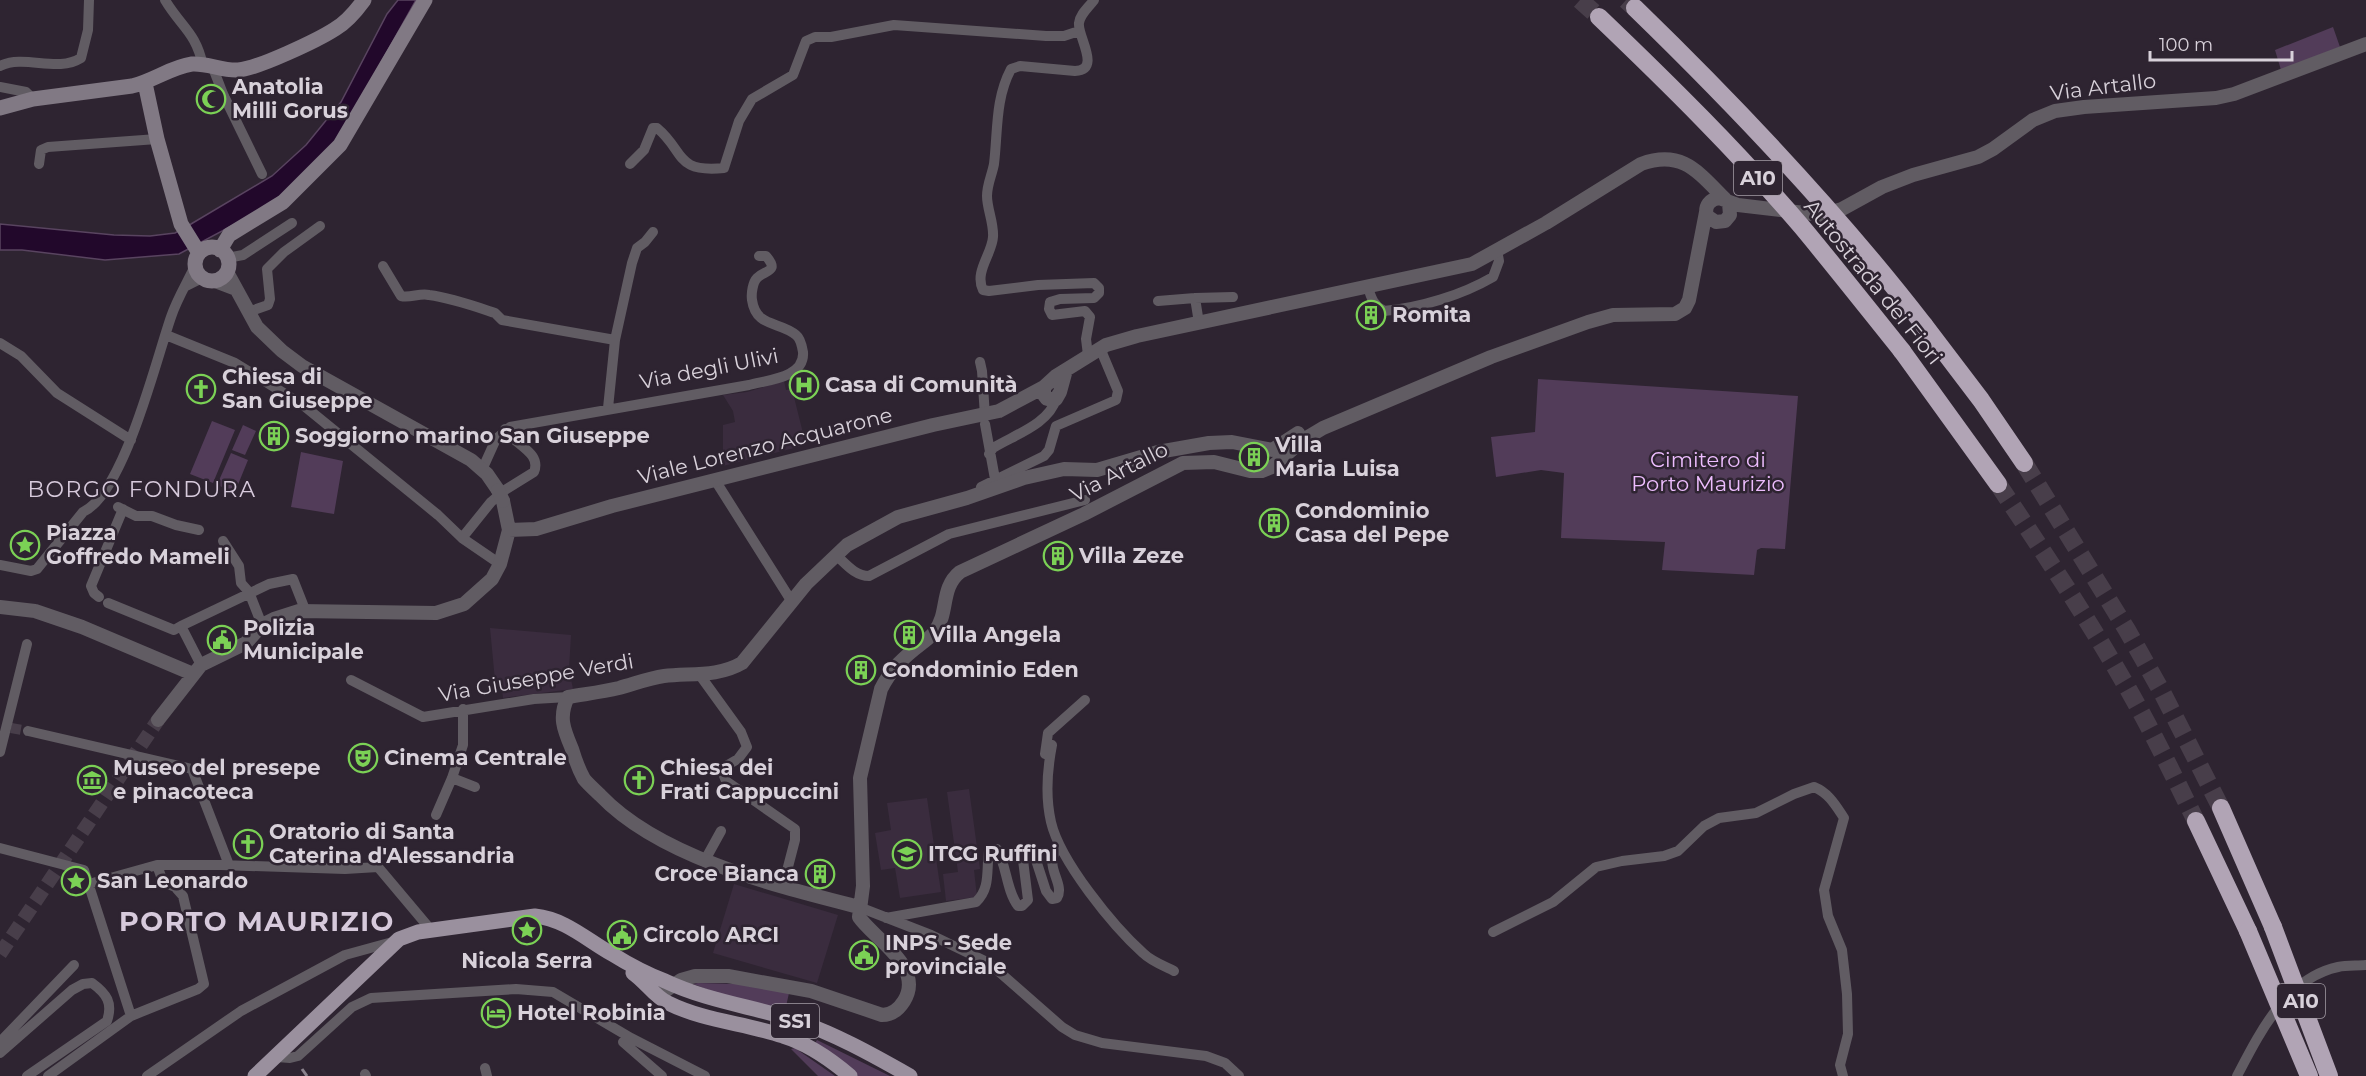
<svg xmlns="http://www.w3.org/2000/svg" width="2366" height="1076" font-family="Montserrat,sans-serif">
	<style>
		.built { fill: #3a2c3e }
		.green { fill: #523c59 }
		.water { fill: #22082b; stroke: #594460; stroke-width: 1.5 }
		.lines { fill: none; stroke-linecap: round; stroke-linejoin: round }
		.minor-tunnel { stroke: #483e4a; stroke-width: 10; stroke-dasharray: 10 5; stroke-linecap: butt }
		.tertiary-tunnel { stroke: #483e4a; stroke-width: 14; stroke-dasharray: 14 7; stroke-linecap: butt }
		.motorway-tunnel { stroke: #483e4a; stroke-width: 18; stroke-dasharray: 18 9; stroke-linecap: butt }
		.minor { stroke: #615c63; stroke-width: 10 }
		.tertiary { stroke: #615c63; stroke-width: 14 }
		.secondary { stroke: #817984; stroke-width: 15 }
		.primary { stroke: #9a909e; stroke-width: 15 }
		.motorway { stroke: #b1a4b5; stroke-width: 18 }
		.rail { stroke: #8b838e; stroke-width: 3; stroke-dasharray: 10 10; stroke-linecap: butt }
		.tertiary-bridge { stroke: #615c63; stroke-width: 14 }
		.motorway-bridge { stroke: #b1a4b5; stroke-width: 18 }
		.labels { text-anchor: middle; stroke-width: 5; stroke-linejoin: round; paint-order: stroke }
		.shield { fill: #2e2431; stroke: #a59da7; stroke-width: 1.5 }
		.shield-label { font-size: 20px; font-weight: bold; fill: #d8d1da }
		.poi-label { font-size: 21px; font-weight: bold; fill: #d8d1da; stroke: #2e2431; text-anchor: start }
		.street-label { font-size: 21px; fill: #d8d1da; stroke: #2e2431 }
		.park-label { font-size: 21px; fill: #edbdfe; stroke: #2e2431 }
		.neighbourhood-label { font-size: 22px; letter-spacing: 1.5px; fill: #d7cadc; stroke: #2e2431 }
		.district-label { font-size: 27px; font-weight: bold; letter-spacing: 1.5px; fill: #d7cadc; stroke: #2e2431 }
	</style>
	<rect width="100%" height="100%" fill="#2e2431"/>
	<!-- built -->
	<path class="built" d="M784,381l2,9 6,-1 14,56 -83,21v-41l12,-3 -2,-11 -10,-16 24,-3z
		M490,628l81,7 -2,34 4,20 -70,9 -1,-8 -6,1z
		M969,789l11,80 -6,1 3,27 -31,4 -3,-27 15,-2 -11,-80z
		M927,798l14,94 -41,6 -5,-30 -14,2 -6,-37 16,-3 -4,-27z
		M734,884l104,31 -21,68 -104,-30z"/>
	<!-- green -->
	<path class="green" d="M2333,27l7,20 -59,23 -6,-20z
		M1538,379l260,17 -13,153 -24,-1 -4,2 -3,25 -92,-5 3,-28 -104,-4 3,-65 -23,-3 -45,7 -5,-40 44,-5z
		M212,421l23,9 -22,53 -23,-9z
		M243,425l13,6 -11,24 -13,-5z
		M301,452l42,9 -9,53 -43,-7z
		M231,453l17,7 -13,32 -18,-7z
		M698,983l40,1 51,9 -4,18 -57,-14 -35,-13z
		M817,1040l73,36h-34l-42,-31z
		M795,1048l40,28h-17l-27,-27z"/>
	<!-- water -->
	<path class="water" d="M398,0h18l-80,143 -46,47 -34,23 -77,41 -74,6 -83,-10h-22v-26l114,11 36,1 25,-3 16,-9 81,-48 34,-31 35,-43 46,-88z"/>
	<g class="lines">
		<!-- minor-tunnel -->
		<path class="minor-tunnel" d="M11,728l17,3"/>
		<!-- tertiary-tunnel -->
		<path class="tertiary-tunnel" d="M0,954l158,-234"/>
		<!-- motorway-tunnel -->
		<path class="motorway-tunnel" d="M1580,0l19,17
			M1626,0l9,8
			M2024,463l103,167 36,64 58,114
			M1998,484c50,75 101,151 144,230 19,35 36,71 54,107"/>
		<!-- minor -->
		<path class="minor" d="M165,0c16,27 31,32 38,66
			M0,66c25,-12 57,7 81,-8l7,-28 1,-30
			M213,68l10,26 39,80
			M0,87l26,5 7,7
			M39,164l2,-14 7,-3 109,-8
			M630,164l14,-14 9,-22h4c28,23 17,45 67,40l15,-47 13,-22 41,-24 13,-34 9,-4h16l63,-12 152,11h18l15,-5
			M227,258l16,-3 49,-32
			M383,266l18,30c9,2 19,-3 28,-1 23,3 45,11 66,18l7,7 113,20
			M186,286l16,-8
			M1368,287c3,11 6,19 16,24 36,-3 78,-16 109,-34l6,-16 -2,-11
			M1158,301l37,-3
			M248,312l20,-7 2,-6 -3,-30 17,-17 36,-26
			M1199,323l-4,-25 38,-1
			M166,335l69,28 68,42 135,110 24,23 38,26
			M0,343l21,13 36,37 74,47
			M1088,355l-2,-16 4,-22 -5,-6 -33,4 -3,-6 1,-7 10,-3 34,-1 5,-5v-5l-5,-5 -56,2 -49,6 -6,-1c-9,-18 9,-36 10,-53 1,-14 -6,-28 -6,-41 0,-12 5,-21 7,-32 4,-33 1,-65 17,-95l9,-3 55,5c27,-1 2,-35 4,-48 1,-9 10,-16 15,-23
			M980,362l2,9 3,45
			M608,408l7,-68 17,-77 5,-15 8,-6 8,-10
			M985,424l10,55
			M989,454l4,-6c21,-13 56,-24 63,-49
			M482,470l14,-31 14,-12 239,-42c18,-5 56,-7 54,-33 -1,-6 -3,-14 -7,-17 -16,-14 -40,-7 -44,-35 -1,-7 1,-18 5,-22 8,-8 23,-6 9,-22h-7
			M715,480l77,122
			M981,487l63,-31 5,-6 7,-24 60,-26 2,-9 -18,-43
			M118,507l18,9h16l24,9 23,5
			M462,538l29,-36 14,-12 29,-18c8,-20 -20,-27 -29,-43
			M223,541l16,25 2,17 8,9 13,33
			M836,555c10,9 19,21 33,21l80,-42 136,-34
			M0,565l31,6 6,-2 46,-57c41,-19 73,-152 88,-195 6,-18 16,-34 24,-51
			M99,597l-5,-4 -3,-7 32,-77
			M108,603l66,27 7,-4 20,39
			M181,626l88,-42 24,-5 13,33
			M699,674l42,58 6,15 -9,12 -12,7 -2,10 2,5 69,48v11l-12,46
			M351,680l72,37 111,-18 34,-2
			M28,731l164,38 37,96
			M1052,745c-5,26 -7,51 -1,77 9,39 62,104 92,131 8,8 21,13 31,18
			M0,752l27,-108
			M1045,754l3,-21 37,-33
			M452,778l23,9
			M436,815l16,-37 11,-33v-36
			M0,848l84,22 47,146
			M705,860l16,-29
			M89,884l68,-19h64l124,4 33,-2 53,63
			M859,907l72,28 58,28 73,64 13,8 27,8 104,13 19,7 14,13
			M886,918l90,-16c15,-14 10,-32 13,-51l8,-2c10,17 9,41 21,57h4l6,-6 -5,-40 3,-6 5,-1 4,4 11,34 6,8 5,-1c9,-15 -16,-33 2,-51
			M1493,932l60,-30 43,-35 26,-6 42,-5 14,-5 26,-25 15,-8 37,-5 38,-19 20,-7c15,6 22,19 30,31l-20,72 4,26 14,34 5,44 1,40 -8,31 3,11
			M623,1042l39,34
			M0,1052l1,-11 73,-76
			M0,1053l72,-63 11,-6 9,-1c15,11 21,20 15,38l-80,55
			M277,1057l13,1 8,-2 54,-49 19,-9 145,-9 37,3 78,46 74,38
			M485,1068l2,8
			M365,1074l1,2
			M48,1076l83,-60 67,-27 6,-5 -21,-88 -8,-9 -12,-5 -6,-17
			M147,1076l94,-65 104,-56 51,-14
			M2237,1076c22,-42 49,-98 101,-109 9,-2 19,-1 28,-2"/>
		<!-- tertiary -->
		<path class="tertiary" d="M1729,203l1,12 -5,6 -9,1 -9,-6c-3,-10 3,-17 12,-18l19,7 83,10 21,-6 40,-22 31,-12 65,-18 15,-8 40,-29 22,-9 29,-4 132,-9 18,-4 132,-50
			M227,272l30,55 25,24 20,15 169,94 16,14 11,16
			M215,281l21,8
			M1044,387v8l3,4h9l4,-7 6,-22
			M509,530l27,-1 76,-23 321,-81 66,-14 45,-24 12,-11 50,-31 31,-9 335,-72 74,-41 95,-59c41,-15 57,8 84,35
			M0,607l35,4 47,16 111,47
			M158,720l43,-55 45,-22 16,-18 12,-6 25,-8 137,2 28,-9 28,-25 8,-15 9,-34 -6,-29
			M859,907c-82,-21 -199,-49 -259,-112 -5,-5 -11,-10 -16,-16 -5,-9 -9,-20 -12,-30 -8,-19 -14,-32 -4,-52 17,-3 34,-5 51,-9 15,-4 30,-10 45,-12 27,-3 54,1 78,-13l64,-79 41,-39 51,-28 69,-19 57,-20 40,-9 33,1 61,-18 51,-9 23,-1 40,8 26,-17
			M665,991l16,-11 14,-4h33l83,15 71,24c10,0 17,-6 22,-14 21,-34 -30,-62 -45,-84l4,-31 -3,-108 21,-89c10,-20 23,-32 40,-45 5,-4 11,-8 14,-13 14,-18 5,-43 25,-59l124,-58 99,-51 31,-1 36,9h12l10,-4 31,-27 20,-12 168,-71 97,-35 25,-7 62,-1 10,-6 4,-8 17,-88"/>
		<!-- secondary -->
		<path class="secondary" d="M145,83l12,56 24,85 18,29
			M0,108l33,-9 99,-13c21,-5 39,-19 60,-22 15,-1 31,7 46,6 19,-1 80,-30 97,-41 12,-7 21,-18 29,-29
			M195 264a17 17 0 1 1 34 0a17 17 0 1 1-34 0Z
			M220,250l9,-15 54,-33 57,-57 85,-145"/>
		<!-- primary -->
		<path class="primary" d="M633,973c13,9 21,23 35,30 36,18 77,20 115,33 26,8 47,23 67,40
			M255,1076l144,-137 19,-7 117,-16c30,3 52,24 77,38 16,10 35,20 53,27 40,19 84,25 126,38 41,13 82,36 119,57"/>
		<!-- motorway -->
		<path class="motorway" d="M1924,325l57,75 43,63
			M1902,351l96,133
			M2221,808l52,119
			M2196,821l52,110"/>
		<!-- rail -->
		<path class="rail" d="M302,1069l5,7"/>
		<!-- tertiary-bridge -->
		<path class="tertiary-bridge" d="M498,490l5,11"/>
		<!-- motorway-bridge -->
		<path class="motorway-bridge" d="M1635,8c103,100 201,203 289,317
			M1599,17c70,67 140,136 203,210 34,41 67,83 100,124
			M2273,927l56,149
			M2248,931l61,145"/>
	</g>
	<!-- icons -->
	<defs>
		<g id="mosque-ring" transform="scale(1.5)"><circle r="9.5" fill="#2e2431" stroke="#7bd155" stroke-width="1.5"/><path d="M3.5-4.9A6 6 0 1 0 3.5 4.9A5 5 0 1 1 3.5-4.9Z" fill="#7bd155"/></g>
		<g id="building-ring" transform="scale(1.5)"><circle r="9.5" fill="#2e2431" stroke="#7bd155" stroke-width="1.5"/><path d="M-4-6H4V6H1V3H-1V6H-4ZM-2.5-4.3h1.7v1.8h-1.7ZM.8-4.3h1.7v1.8H.8ZM-2.5-1h1.7V.8h-1.7ZM.8-1h1.7V.8H.8Z" fill="#7bd155"/></g>
		<g id="hospital-ring" transform="scale(1.5)"><circle r="9.5" fill="#2e2431" stroke="#7bd155" stroke-width="1.5"/><path d="M-5-5h3v3.5h4V-5h3V5h-3V1.5h-4V5h-3Z" fill="#7bd155"/></g>
		<g id="church-ring" transform="scale(1.5)"><circle r="9.5" fill="#2e2431" stroke="#7bd155" stroke-width="1.5"/><path d="M-1.2-6h2.4v3.5h3.3v2.4h-3.3V6h-2.4V-.1h-3.3v-2.4h3.3Z" fill="#7bd155"/></g>
		<g id="sight-ring" transform="scale(1.5)"><circle r="9.5" fill="#2e2431" stroke="#7bd155" stroke-width="1.5"/><path d="M0-6L1.8-2.2L6-1.7L2.9 1.2L3.7 5.4L0 3.3L-3.7 5.4L-2.9 1.2L-6-1.7L-1.8-2.2Z" fill="#7bd155"/></g>
		<g id="civic-ring" transform="scale(1.5)"><circle r="9.5" fill="#2e2431" stroke="#7bd155" stroke-width="1.5"/><path d="M-.6-6.5H3V-4.5H.6V-3L4-1V1h2V6H-6V1h2V-1L-.6-3ZM-1.2 2.5V6h2.4V2.5Z" fill="#7bd155"/></g>
		<g id="theatre-ring" transform="scale(1.5)"><circle r="9.5" fill="#2e2431" stroke="#7bd155" stroke-width="1.5"/><path d="M-5-5.5Q0-4 5-5.5V0Q5 5 0 6Q-5 5-5 0ZM-3.3-2.5H-1v1.5H-3.3ZM1-2.5H3.3v1.5H1ZM-2.8 1Q0 5.5 2.8 1Z" fill="#7bd155"/></g>
		<g id="museum-ring" transform="scale(1.5)"><circle r="9.5" fill="#2e2431" stroke="#7bd155" stroke-width="1.5"/><path d="M0-6L6-3V-2H-6V-3ZM-5-1h2V3h-2ZM-1-1h2V3h-2ZM3-1h2V3H3ZM-6 4H6V6H-6Z" fill="#7bd155"/></g>
		<g id="university-ring" transform="scale(1.5)"><circle r="9.5" fill="#2e2431" stroke="#7bd155" stroke-width="1.5"/><path d="M0-5L7-2L0 1L-7-2ZM-4 1L0 2.5L4 1V4Q0 6-4 4Z" fill="#7bd155"/></g>
		<g id="hotel-ring" transform="scale(1.5)"><circle r="9.5" fill="#2e2431" stroke="#7bd155" stroke-width="1.5"/><path d="M-6-4.5h1.5V1H6V5H4.5V3h-9V5H-6ZM-4 0a1.8 1.8 0 1 1 3.6 0ZM.5 0V-2.5h3Q6-2.5 6 0Z" fill="#7bd155"/></g>
	</defs>
	<g fill-rule="evenodd">
		<use href="#mosque-ring" x="211" y="99"/>
		<use href="#building-ring" x="1371" y="315"/>
		<use href="#hospital-ring" x="804" y="385"/>
		<use href="#church-ring" x="201" y="389"/>
		<use href="#building-ring" x="274" y="436"/>
		<use href="#building-ring" x="1254" y="457"/>
		<use href="#building-ring" x="1274" y="523"/>
		<use href="#sight-ring" x="25" y="545"/>
		<use href="#building-ring" x="1058" y="556"/>
		<use href="#building-ring" x="909" y="635"/>
		<use href="#civic-ring" x="222" y="640"/>
		<use href="#building-ring" x="861" y="670"/>
		<use href="#theatre-ring" x="363" y="758"/>
		<use href="#museum-ring" x="92" y="780"/>
		<use href="#church-ring" x="639" y="780"/>
		<use href="#church-ring" x="248" y="844"/>
		<use href="#university-ring" x="907" y="854"/>
		<use href="#building-ring" x="820" y="874"/>
		<use href="#sight-ring" x="76" y="881"/>
		<use href="#sight-ring" x="527" y="930"/>
		<use href="#civic-ring" x="622" y="935"/>
		<use href="#civic-ring" x="864" y="955"/>
		<use href="#hotel-ring" x="496" y="1013"/>
	</g>
	<g class="labels">
		<!-- shield labels -->
		<g class="shield">
			<rect x="1734" y="161" width="48" height="34" rx="4.5"/>
			<rect x="2277" y="984" width="48" height="34" rx="4.5"/>
			<rect x="771" y="1004" width="48" height="34" rx="4.5"/>
		</g>
		<g class="shield-label">
			<text x="1758" y="185">A10</text>
			<text x="2301" y="1008">A10</text>
			<text x="795" y="1028">SS1</text>
		</g>
		<!-- poi labels -->
		<g class="poi-label">
			<text x="232" y="94">Anatolia<tspan x="232" dy="24">Milli Gorus</tspan></text>
			<text x="1392" y="322">Romita</text>
			<text x="222" y="384">Chiesa di<tspan x="222" dy="24">San Giuseppe</tspan></text>
			<text x="825" y="392">Casa di Comunità</text>
			<text x="295" y="443">Soggiorno marino San Giuseppe</text>
			<text x="1275" y="452">Villa<tspan x="1275" dy="24">Maria Luisa</tspan></text>
			<text x="1295" y="518">Condominio<tspan x="1295" dy="24">Casa del Pepe</tspan></text>
			<text x="46" y="540">Piazza<tspan x="46" dy="24">Goffredo Mameli</tspan></text>
			<text x="1079" y="563">Villa Zeze</text>
			<text x="243" y="635">Polizia<tspan x="243" dy="24">Municipale</tspan></text>
			<text x="930" y="642">Villa Angela</text>
			<text x="882" y="677">Condominio Eden</text>
			<text x="384" y="765">Cinema Centrale</text>
			<text x="113" y="775">Museo del presepe<tspan x="113" dy="24">e pinacoteca</tspan></text>
			<text x="660" y="775">Chiesa dei<tspan x="660" dy="24">Frati Cappuccini</tspan></text>
			<text x="269" y="839">Oratorio di Santa<tspan x="269" dy="24">Caterina d'Alessandria</tspan></text>
			<text x="928" y="861">ITCG Ruffini</text>
			<text x="799" y="881" text-anchor="end">Croce Bianca</text>
			<text x="97" y="888">San Leonardo</text>
			<text x="643" y="942">Circolo ARCI</text>
			<text x="885" y="950">INPS - Sede<tspan x="885" dy="24">provinciale</tspan></text>
			<text x="527" y="968" text-anchor="middle">Nicola Serra</text>
			<text x="517" y="1020">Hotel Robinia</text>
		</g>
		<!-- street labels -->
		<g class="street-label">
			<text transform="translate(2103 87) rotate(-7)" y="7">Via Artallo</text>
			<text transform="translate(1873 282) rotate(51)" y="7">Autostrada dei Fiori</text>
			<text transform="translate(709 369) rotate(-11)" y="7">Via degli Ulivi</text>
			<text transform="translate(765 446) rotate(-14)" y="7">Viale Lorenzo Acquarone</text>
			<text transform="translate(1119 472) rotate(-27)" y="7">Via Artallo</text>
			<text transform="translate(536 678) rotate(-10)" y="7">Via Giuseppe Verdi</text>
		</g>
		<!-- park labels -->
		<g class="park-label">
			<text x="1708" y="467">Cimitero di<tspan x="1708" dy="24">Porto Maurizio</tspan></text>
		</g>
		<!-- neighbourhood labels -->
		<g class="neighbourhood-label">
			<text x="142" y="497">BORGO FONDURA</text>
		</g>
		<!-- district labels -->
		<g class="district-label">
			<text x="257" y="931">PORTO MAURIZIO</text>
		</g>
	</g>
	<!-- scale -->
	<path d="M2150 51v9h142v-9" fill="none" stroke="#d8d1da" stroke-width="3"/>
	<text x="2159" y="51" font-size="18" fill="#d8d1da" stroke="#2e2431" stroke-width="4.5" paint-order="stroke">100 m</text>
</svg>
